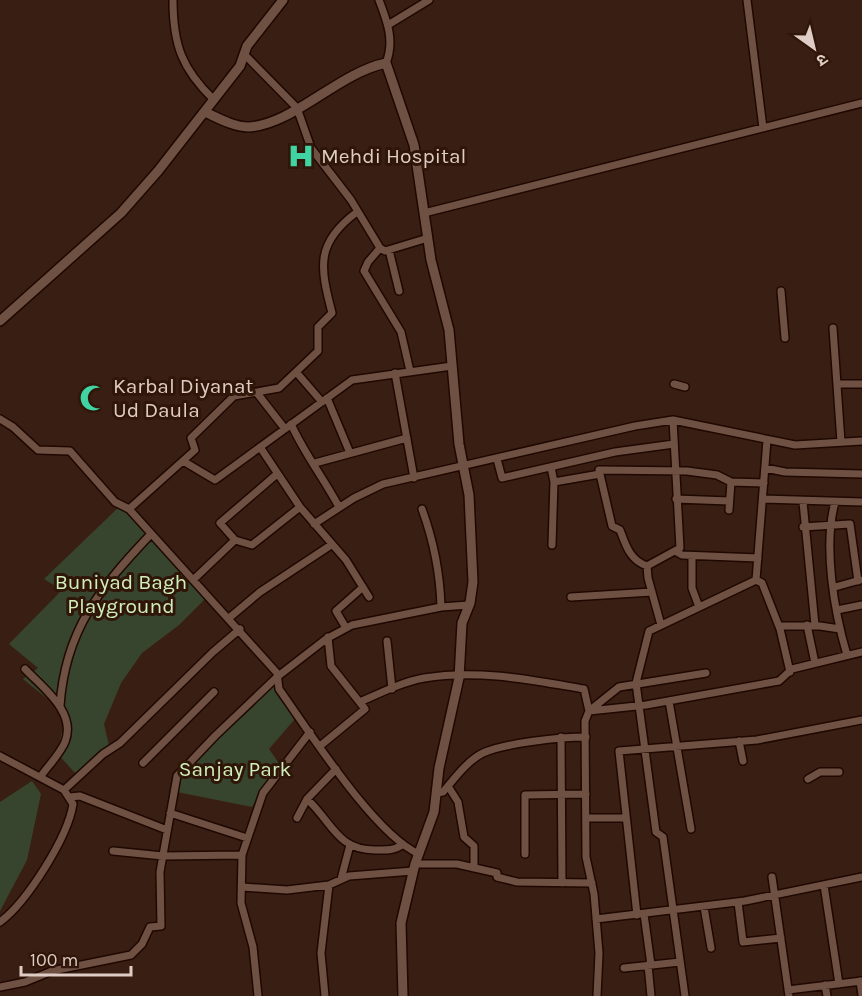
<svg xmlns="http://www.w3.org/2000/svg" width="862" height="996" font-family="Karla,'Noto Sans Devanagari',sans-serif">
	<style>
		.green { fill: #38452e }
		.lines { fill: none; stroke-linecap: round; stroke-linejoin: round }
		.street-casing { stroke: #1f0801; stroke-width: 10 }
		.secondary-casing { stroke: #1f0801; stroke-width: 12 }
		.street { stroke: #6f5143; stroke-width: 7 }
		.secondary { stroke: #6f5143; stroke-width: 9 }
		.labels { text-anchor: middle; stroke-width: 6; stroke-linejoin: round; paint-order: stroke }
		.poi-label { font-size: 21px; fill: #dfcdc5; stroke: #2f1609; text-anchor: start }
		.park-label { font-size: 21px; fill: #d0eeba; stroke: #2f1609 }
	</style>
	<rect width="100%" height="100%" fill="#391f13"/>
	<!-- green -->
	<path class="green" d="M120,506l87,91 -28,28 -37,28 -21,30 -17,41 6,26 -35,23 -18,-20 9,-39 -43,-35 15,-11 -29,-24 53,-54 -18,-11z
		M274,682l20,38 -25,29 9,13 -26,45 -75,-15v-16z
		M32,781l9,13 -14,66 -27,51v-109z"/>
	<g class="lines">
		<!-- street casing -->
		<g class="street-casing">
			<path id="street" d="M173,0c0,45 9,69 41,100
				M379,0c8,21 16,41 7,63
				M747,0l16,128
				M388,25l41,-25
				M244,54l53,54 14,40 40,52 29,48 5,3 43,-13
				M424,213l438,-110
				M380,248l-12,14 -4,9 37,61 9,39
				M389,250l10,41
				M781,291l4,47
				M833,328l8,114
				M297,373l25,29
				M395,373l19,105
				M674,384l11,3
				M838,384h24
				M257,393l28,36
				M327,398l23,55
				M0,419l13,8 25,23 32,1 45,51 14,7 148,164 2,16c30,42 95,145 140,165
				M673,420l7,128 -33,18c-17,-6 -21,-20 -27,-36l-8,-4 -13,-56 88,1 30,4 14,7 33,1
				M291,424c13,29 33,55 48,83
				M260,447l40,60 46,53 23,37
				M497,459l5,19 113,-26 59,-8
				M183,461l32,19 137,-100 100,-14
				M315,463l92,-25
				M551,467l3,15 -2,63
				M765,468l20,4 77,2
				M277,474l-57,49 15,17 17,5 48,-38
				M554,482l46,-8
				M676,499l53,2
				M763,499l99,3
				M803,502l12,123
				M835,502c-12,44 -1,109 12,153
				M129,509l66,-59 -4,-12 43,-42 45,-8 39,-37v-24l14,-14c-12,-46 -17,-70 25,-101
				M422,509c12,33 18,63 19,98
				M729,510l2,-28
				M314,524l40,-26 29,-14 252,-58 38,-6 122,25 67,-4
				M803,527l47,-3 8,57
				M675,551l7,4 76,3
				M692,556v32l7,19
				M647,566l1,12 13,47
				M193,580l42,-40
				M756,580l6,3 18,46 10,43
				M835,587l25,-7
				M571,597l81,-5
				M837,610l25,-5
				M229,618l31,-26 71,-47
				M807,625l8,38
				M779,626h41l20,3
				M346,628l-10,-17 27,-24
				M387,641l5,48
				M25,669c17,18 52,43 40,73 -5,12 -17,24 -24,34
				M669,701l22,128
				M360,702c20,-9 42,-20 64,-24 55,-9 107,2 160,11l5,22 -4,10 1,136 8,37 5,59 -2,43
				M60,706c5,-76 40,-118 90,-171
				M589,711l57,-6 133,-24 13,-12 70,-17
				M589,711l30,-24 87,-14
				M561,737l1,146
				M739,741l4,20
				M320,746l45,-37 -34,-43 -3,-29
				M0,756l64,34 9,14c-5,33 -46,98 -73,118
				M143,763l71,-71
				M808,779l12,-7h19
				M448,786l10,16 6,35 10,9v22
				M64,790l39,-36 17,-11 93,-91 27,-23
				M437,793l6,-1c11,-13 25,-32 40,-39 22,-10 78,-16 103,-16
				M70,797l10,-1 87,34
				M307,799c25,23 30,51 68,51 11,0 18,1 27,-5
				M170,813l77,25
				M297,818l10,-19 29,-30
				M586,818h39
				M113,851l50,5 79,-1
				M525,854v-59l61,-1
				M415,864h42l40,9v4l20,5 75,1
				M772,877l17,119
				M341,879l9,-34
				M824,885l15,99
				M242,887l45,3 42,-5 20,-9 64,-5
				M738,902l5,40 38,-4
				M704,907l7,41
				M644,914l7,51
				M637,915l-18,-164 138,-11 105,-20
				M596,919l149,-18 117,-24
				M648,965l3,31
				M624,968l56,-6
				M860,981l2,14
				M825,985l2,11
				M0,987l25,-5 27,-11 79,-16 11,-11 8,-17 11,-1 -1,-54 17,-96 38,-40 62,-59 49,-38 26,-14 89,-18 28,-2
				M788,990l74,-9
				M258,996l-5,-49 -12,-44 1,-48 21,-62 47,-61
				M325,996l-4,-43 8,-68
				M685,996l-22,-159 -7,-5 -20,-149 13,-52 107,-51 11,-140"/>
		</g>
		<!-- secondary casing -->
		<g class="secondary-casing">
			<path id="secondary" d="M205,112c13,6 29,15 43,15 45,-2 90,-54 138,-64l28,82 17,115 18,70 10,114 10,51 4,87 -3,21 -8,20 -3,55 -20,90 -5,44 -19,52 -14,59 2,73
				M0,321l121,-108 37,-42 82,-105 7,-20 36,-46"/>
		</g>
		<!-- street -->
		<use href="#street" class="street"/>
		<!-- secondary -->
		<use href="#secondary" class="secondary"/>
	</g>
	<!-- icons -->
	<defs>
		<g id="hospital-bare" transform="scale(2.07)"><path d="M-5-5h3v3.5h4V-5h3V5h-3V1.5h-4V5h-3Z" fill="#40d4a2" stroke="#2f1609" stroke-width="2.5" paint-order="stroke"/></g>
		<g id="mosque-bare" transform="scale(2.07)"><path d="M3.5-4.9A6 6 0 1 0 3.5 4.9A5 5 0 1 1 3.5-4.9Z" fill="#40d4a2" stroke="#2f1609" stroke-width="2.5" paint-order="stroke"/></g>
	</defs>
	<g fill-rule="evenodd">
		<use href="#hospital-bare" x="301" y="156"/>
		<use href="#mosque-bare" x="93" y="398"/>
	</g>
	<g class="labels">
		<!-- poi labels -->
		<g class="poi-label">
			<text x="321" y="163">Mehdi Hospital</text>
			<text x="113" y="393">Karbal Diyanat<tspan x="113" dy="24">Ud Daula</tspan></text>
		</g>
		<!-- park labels -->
		<g class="park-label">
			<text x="121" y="589">Buniyad Bagh<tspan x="121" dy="24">Playground</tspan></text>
			<text x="235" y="776">Sanjay Park</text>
		</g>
	</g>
	<!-- north arrow -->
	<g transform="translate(814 48) rotate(146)" stroke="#2f1609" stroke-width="4.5" paint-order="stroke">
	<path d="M0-4.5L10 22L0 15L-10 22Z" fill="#dfcdc5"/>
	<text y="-9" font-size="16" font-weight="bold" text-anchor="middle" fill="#dfcdc5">उ</text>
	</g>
	<!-- scale -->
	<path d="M21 966v9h110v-9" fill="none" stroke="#dfcdc5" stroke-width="3"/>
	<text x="30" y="966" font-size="18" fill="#dfcdc5" stroke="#2f1609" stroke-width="4.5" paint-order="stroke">100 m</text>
</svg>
